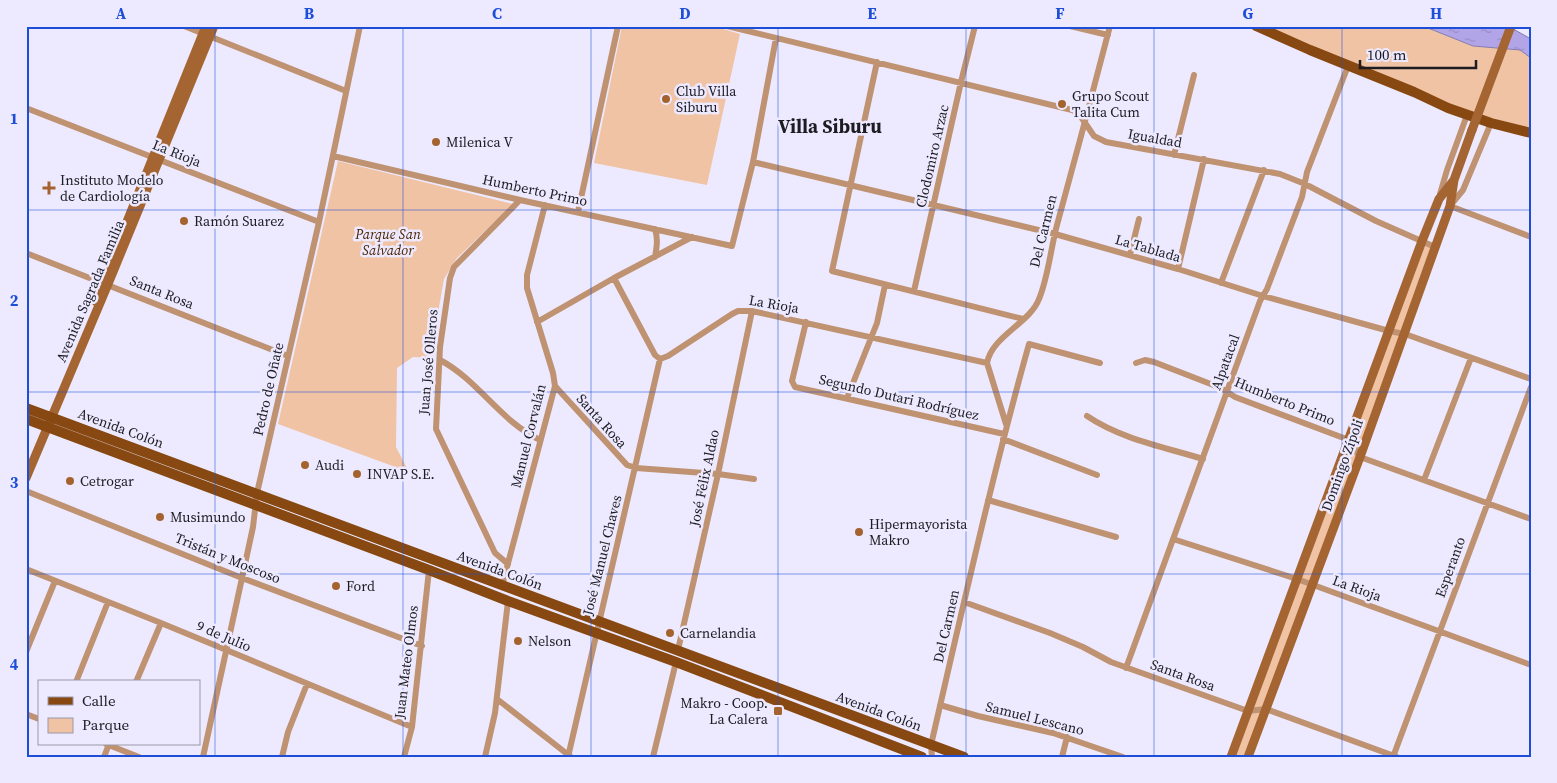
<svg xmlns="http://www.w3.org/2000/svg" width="1557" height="783" font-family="'Source Serif 4',serif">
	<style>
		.green { fill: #f0c3a4 }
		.water { fill: url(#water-ripples); stroke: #857cad }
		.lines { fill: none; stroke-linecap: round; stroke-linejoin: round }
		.street { stroke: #bf9272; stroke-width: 6 }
		.secondary { stroke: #a56532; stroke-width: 9 }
		.primary { stroke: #874911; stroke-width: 10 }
		.secondary-bridge { stroke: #a56532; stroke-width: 9 }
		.grid { fill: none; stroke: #1d4ed8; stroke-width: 1; stroke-opacity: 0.55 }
		.poi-dot { fill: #a4632e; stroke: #edeaff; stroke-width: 2 }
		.labels { text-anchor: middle; stroke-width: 5; stroke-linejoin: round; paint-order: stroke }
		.poi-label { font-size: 14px; fill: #1d1c23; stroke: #edeaff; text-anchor: start }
		.street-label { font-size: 14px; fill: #1d1c23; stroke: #edeaff }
		.park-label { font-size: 14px; font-style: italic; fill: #4e2602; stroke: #edeaff }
		.district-label { font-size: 19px; font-weight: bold; fill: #1d1c23; stroke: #edeaff }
		.neatline { fill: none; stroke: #1d4ed8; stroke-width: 2 }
		.grid-label { font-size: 16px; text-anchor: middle; font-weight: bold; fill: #1d4ed8 }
	</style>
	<defs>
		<pattern id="water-ripples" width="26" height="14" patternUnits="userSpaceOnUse" patternTransform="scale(1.25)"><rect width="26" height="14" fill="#b1a5e8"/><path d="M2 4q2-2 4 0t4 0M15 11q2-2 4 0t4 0" fill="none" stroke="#988dc7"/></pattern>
	</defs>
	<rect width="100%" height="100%" fill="#edeaff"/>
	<!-- green -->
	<path class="green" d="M622,26h91l27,8 -33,151 -113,-22z
		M1256,26h167l50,20 47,4 11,8v75l-20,-4z
		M338,161l175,43 -56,54 -13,21 -14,79 -17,-1 -16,11 -1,79 13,25 -131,-48z
		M1422,241l13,6 -187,510h-17z"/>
	<!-- water -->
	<path class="water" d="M1423,26h85l23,13v19l-11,-8 -47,-4z"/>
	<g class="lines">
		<!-- street -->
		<path class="street" d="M184,26l162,65
			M727,26l345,84 7,4 15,22 12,6 174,32 25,10 71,37 59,26
			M1070,26l38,9
			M877,62l-45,209 191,48
			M26,108l293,114
			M1491,123l-28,67 -13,16 81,31
			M1174,155l20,-80
			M333,156l187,44 212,46 21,-84 23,-124
			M753,162l302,72 123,35 85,27 126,35 16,3 126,45
			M1440,194l7,-24 20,-55
			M578,212l40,-186
			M26,253l262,103
			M1130,255l9,-36
			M655,257c2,-11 3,-18 0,-28
			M1178,269l26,-110
			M614,278l41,77 5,4 8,-3 64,-42 6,-3h14l235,52
			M1221,283l43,-113
			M914,291l47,-209 14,-56
			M537,322l77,-44 78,-41
			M806,322l-14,59 3,6 209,47
			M440,360c38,20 61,62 100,80
			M1136,363l9,-3 9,2 67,26 14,9 114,43 11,17 171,62
			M555,386l72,79 9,3 82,6 36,5
			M847,398l30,-75 8,-38
			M1087,416c34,23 77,31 116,43
			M1006,424l-19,-61c5,-27 43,-40 52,-64 9,-21 12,-52 18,-74 18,-66 36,-133 53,-199
			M1003,439l94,36
			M1424,480l47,-122
			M26,491l216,87 180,68
			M988,500l128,37
			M1173,539l124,40 234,86
			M508,564l-13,-11 -59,-124 4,-82 10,-69 4,-11 66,-67
			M26,569l135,54 251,104
			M502,586l53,-200 -2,-13 -26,-85v-13l18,-70
			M964,602l86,31 33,14 28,15 137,49 18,-2 131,48
			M678,650l40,-176 34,-163
			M26,652l29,-71
			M1126,668l134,-367 7,-12 35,-92 5,-25 41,-106
			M76,682l32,-80
			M136,682l25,-59
			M497,699l74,58
			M940,705l38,11 75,17 70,24
			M26,714l13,5
			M106,744l33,13
			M104,757l5,-13
			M203,757l39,-179 11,-51 4,-34 62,-271 41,-196
			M282,757l6,-25 19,-48
			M404,757l8,-30 17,-157
			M485,757l10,-44 13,-112
			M568,757l92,-398
			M653,757l23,-95
			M932,757l-1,-12c31,-134 61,-269 98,-401l71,19
			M1062,757l5,-20
			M1393,757l138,-370"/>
		<!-- secondary -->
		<path class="secondary" d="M95,301l111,-275
			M26,478l82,-194 106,-258
			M1231,757l191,-516 17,-42 15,-19
			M1248,757l112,-300 90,-251 4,-26 18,-50"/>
		<!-- primary -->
		<path class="primary" d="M1256,26l54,24 104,42 34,16 43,15 40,10
			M26,408c313,116 625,233 938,349
			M26,419l403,151 79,31 168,61 246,95"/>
		<!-- secondary-bridge -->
		<path class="secondary-bridge" d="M1472,130l39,-104"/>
	</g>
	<!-- grid -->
	<path class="grid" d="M215,26v731M403,26v731M591,26v731M778,26v731M966,26v731M1154,26v731M1342,26v731M26,210h1505M26,392h1505M26,574h1505"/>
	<!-- markers -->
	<g class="poi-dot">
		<circle cx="666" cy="99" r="5"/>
		<circle cx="1062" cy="104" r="5"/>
		<circle cx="436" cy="142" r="5"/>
		<path d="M46.5 180.5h5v5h5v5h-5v5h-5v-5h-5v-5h5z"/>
		<circle cx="184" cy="221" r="5"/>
		<circle cx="305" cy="465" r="5"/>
		<circle cx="357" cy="474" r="5"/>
		<circle cx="70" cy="481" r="5"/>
		<circle cx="160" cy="517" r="5"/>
		<circle cx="859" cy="532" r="5"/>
		<circle cx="336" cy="586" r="5"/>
		<circle cx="670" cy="633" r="5"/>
		<circle cx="518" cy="641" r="5"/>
		<rect x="773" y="706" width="10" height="10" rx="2.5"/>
	</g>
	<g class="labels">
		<!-- poi labels -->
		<g class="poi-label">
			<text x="676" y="96">Club Villa<tspan x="676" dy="16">Siburu</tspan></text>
			<text x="1072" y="101">Grupo Scout<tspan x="1072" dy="16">Talita Cum</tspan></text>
			<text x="446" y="147">Milenica V</text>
			<text x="60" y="185">Instituto Modelo<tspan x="60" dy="16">de Cardiología</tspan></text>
			<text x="194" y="226">Ramón Suarez</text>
			<text x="315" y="470">Audi</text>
			<text x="367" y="479">INVAP S.E.</text>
			<text x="80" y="486">Cetrogar</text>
			<text x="170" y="522">Musimundo</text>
			<text x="869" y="529">Hipermayorista<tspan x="869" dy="16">Makro</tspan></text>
			<text x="346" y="591">Ford</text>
			<text x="680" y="638">Carnelandia</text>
			<text x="528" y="646">Nelson</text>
			<text x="768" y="708" text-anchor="end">Makro - Coop.<tspan x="768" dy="16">La Calera</tspan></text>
		</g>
		<!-- street labels -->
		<g class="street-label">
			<text transform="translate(1155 138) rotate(10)" y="5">Igualdad</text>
			<text transform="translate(177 153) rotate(22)" y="5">La Rioja</text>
			<text transform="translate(932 156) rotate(-77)" y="5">Clodomiro Arzac</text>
			<text transform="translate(535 190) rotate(12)" y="5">Humberto Primo</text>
			<text transform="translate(1043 231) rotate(-76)" y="5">Del Carmen</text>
			<text transform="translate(1148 248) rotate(16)" y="5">La Tablada</text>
			<text transform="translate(90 291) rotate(-67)" y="5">Avenida Sagrada Familia</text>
			<text transform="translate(162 292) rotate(22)" y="5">Santa Rosa</text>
			<text transform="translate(774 304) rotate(10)" y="5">La Rioja</text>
			<text transform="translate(428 362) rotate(-85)" y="5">Juan José Olleros</text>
			<text transform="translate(1225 362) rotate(-70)" y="5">Alpatacal</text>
			<text transform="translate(268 389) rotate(-77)" y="5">Pedro de Oñate</text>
			<text transform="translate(899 397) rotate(13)" y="5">Segundo Dutari Rodríguez</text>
			<text transform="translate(1285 401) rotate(22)" y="5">Humberto Primo</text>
			<text transform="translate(602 421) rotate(48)" y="5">Santa Rosa</text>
			<text transform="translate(121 428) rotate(20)" y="5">Avenida Colón</text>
			<text transform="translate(528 436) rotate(-76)" y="5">Manuel Corvalán</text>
			<text transform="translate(1342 465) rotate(-70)" y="5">Domingo Zípoli</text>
			<text transform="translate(704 478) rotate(-78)" y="5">José Félix Aldao</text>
			<text transform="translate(602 555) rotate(-76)" y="5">José Manuel Chaves</text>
			<text transform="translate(228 558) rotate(22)" y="5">Tristán y Moscoso</text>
			<text transform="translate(1450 567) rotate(-70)" y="5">Esperanto</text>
			<text transform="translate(500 570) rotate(20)" y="5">Avenida Colón</text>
			<text transform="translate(1357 588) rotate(20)" y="5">La Rioja</text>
			<text transform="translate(946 626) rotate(-77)" y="5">Del Carmen</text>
			<text transform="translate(224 636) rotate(23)" y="5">9 de Julio</text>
			<text transform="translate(406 662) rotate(-83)" y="5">Juan Mateo Olmos</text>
			<text transform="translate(1183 675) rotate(20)" y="5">Santa Rosa</text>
			<text transform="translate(879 711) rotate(20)" y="5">Avenida Colón</text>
			<text transform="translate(1035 718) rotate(14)" y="5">Samuel Lescano</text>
		</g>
		<!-- park labels -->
		<g class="park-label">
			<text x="388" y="239">Parque San<tspan x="388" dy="16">Salvador</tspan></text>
		</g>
		<!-- district labels -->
		<g class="district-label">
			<text x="830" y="133">Villa Siburu</text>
		</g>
	</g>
	<!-- border -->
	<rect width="1557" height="783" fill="none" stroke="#edeaff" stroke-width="55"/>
	<!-- legend -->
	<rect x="38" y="680" width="162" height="65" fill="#edeaff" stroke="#9a98a7"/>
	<rect x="48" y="697" width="25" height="8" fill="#874911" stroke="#9a98a7"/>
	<text x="82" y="706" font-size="15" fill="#1d1c23">Calle</text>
	<rect x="48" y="718" width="25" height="15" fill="#f0c3a4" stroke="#9a98a7"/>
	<text x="82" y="730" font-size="15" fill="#1d1c23">Parque</text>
	<!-- scale -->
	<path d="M1360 60v8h116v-8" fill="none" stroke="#1d1c23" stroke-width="2.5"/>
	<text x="1367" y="60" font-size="15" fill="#1d1c23" stroke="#edeaff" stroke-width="4" paint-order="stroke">100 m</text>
	<rect x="28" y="28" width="1502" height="728" class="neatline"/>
	<g class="grid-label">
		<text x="121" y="19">A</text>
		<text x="309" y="19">B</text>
		<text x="497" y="19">C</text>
		<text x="685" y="19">D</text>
		<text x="872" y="19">E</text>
		<text x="1060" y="19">F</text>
		<text x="1248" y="19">G</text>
		<text x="1436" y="19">H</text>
		<text x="14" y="124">1</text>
		<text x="14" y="306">2</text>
		<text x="14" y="488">3</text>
		<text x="14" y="670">4</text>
	</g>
</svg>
